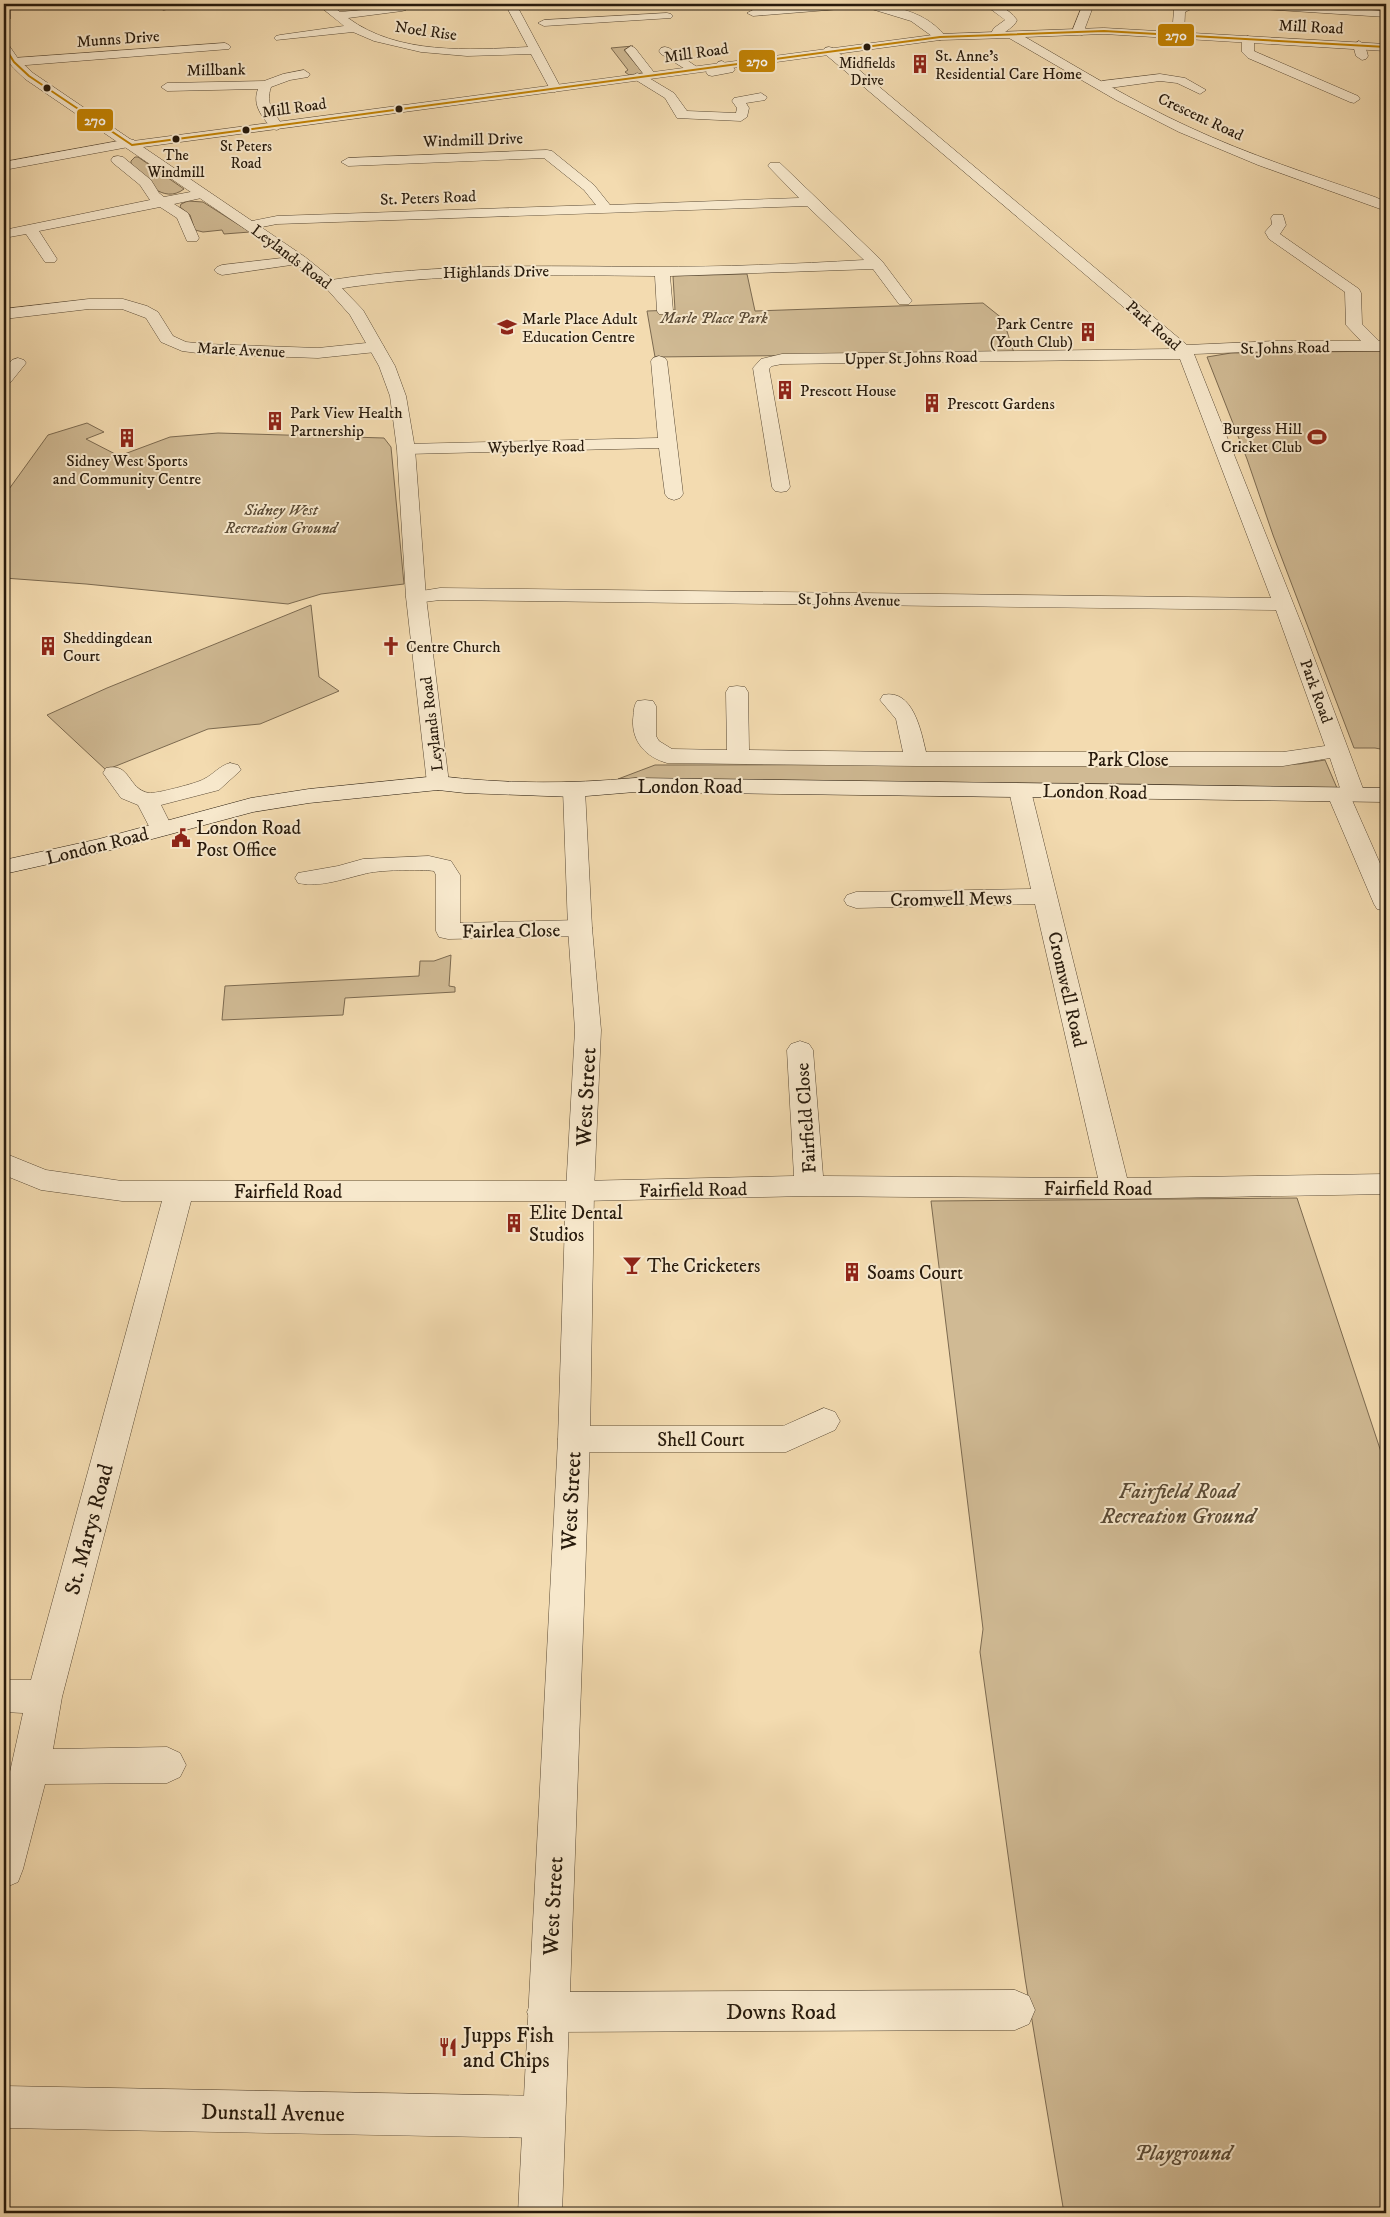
<svg xmlns="http://www.w3.org/2000/svg" width="1390" height="2217" font-family="'IM FELL DW Pica',serif">
	<style>
		.green { fill: #d0ba94; stroke: #7c6a50 }
		.lines { fill: none; stroke-linecap: round; stroke-linejoin: round }
		.minor-casing { stroke: #5a4a35; stroke-width: 1 }
		.tertiary-casing { stroke: #5a4a35; stroke-width: 1 }
		.secondary-casing { stroke: #271a0c; stroke-width: 1 }
		.minor { fill: #f7e8cc; fill-rule: evenodd }
		.tertiary { fill: #f7e8cc; fill-rule: evenodd }
		.secondary { fill: #f7e8cc; fill-rule: evenodd }
		.bus-1-casing { stroke: #f7e8cc; stroke-width: 4 }
		.bus-1 { stroke: #c38303; stroke-width: 2 }
		.bus-dot { fill: #271a0c; stroke: #f7e8cc; stroke-width: 2 }
		.labels { text-anchor: middle; stroke-width: 4; stroke-linejoin: round; paint-order: stroke }
		.far-bus-label { font-size: 15px; fill: #271a0c; stroke: #f7e8cc }
		.far-street-label { font-size: 16px; fill: #271a0c; stroke: #f7e8cc }
		.far-poi-label { font-size: 16px; fill: #271a0c; stroke: #f7e8cc; text-anchor: start }
		.far-park-label { font-size: 16px; font-style: italic; fill: #5a4a35; stroke: #f7e8cc }
		.street-label { font-size: 19px; fill: #271a0c; stroke: #f7e8cc }
		.poi-label { font-size: 19px; fill: #271a0c; stroke: #f7e8cc; text-anchor: start }
		.near-street-label { font-size: 22px; fill: #271a0c; stroke: #f7e8cc }
		.near-park-label { font-size: 22px; font-style: italic; fill: #5a4a35; stroke: #f7e8cc }
		.near-poi-label { font-size: 22px; fill: #271a0c; stroke: #f7e8cc; text-anchor: start }
		.line-badge { stroke: #f7e8cc; stroke-width: 2 }
		.badge-label { font-size: 14px; text-anchor: middle; font-weight: bold; fill: #fff }
	</style>
	<rect width="100%" height="100%" fill="#f3dbb0"/>
	<filter id="stains"><feTurbulence type="fractalNoise" baseFrequency=".004" numOctaves="4"/><feColorMatrix values="0 0 0 0 .2 0 0 0 0 .09 0 0 0 0 .02 0 0 0 .5 -.17"/></filter>
	<radialGradient id="worn" r=".72"><stop offset=".6" stop-color="#630" stop-opacity="0"/><stop offset="1" stop-color="#630" stop-opacity=".3"/></radialGradient>
	<!-- green -->
	<path class="green" d="M633,46l-9,4 19,23 -14,2 -4,-3 3,-2 -17,-22z
		M135,157h3l46,32c-21,16 -41,-9 -53,-25v-3z
		M188,201l15,1 47,30 -26,2 -2,-4 -19,2 -8,-2 -5,-15 -10,-8 1,-3z
		M747,274l8,37 228,-8 20,16 11,34 -359,4 -8,-46 28,-1 -2,-34z
		M1386,351v399l-11,-2h-21l-81,-213 -26,-76 -40,-102 24,-4z
		M87,423l17,9 -18,7 33,17 51,-19 48,-4 166,5 7,9 13,137 -83,10 -33,10 -202,-20 -82,-6v-82l44,-61z
		M311,605l8,72 20,14 -79,33 -52,5 -102,41 -59,-55 60,-27z
		M1325,760l12,28 -210,-4 -509,-5 37,-14 644,-1z
		M451,955l-2,31 6,1v5l-110,6 -2,17 -121,5 3,-34 194,-10 1,-15h14z
		M1297,1198l89,269v746h-322l-39,-235 -45,-326 3,-23 -52,-428z"/>
	<g class="lines">
		<!-- minor casing -->
		<g class="minor-casing">
			<path id="minor" d="M149,4h34l-2,2 -17,4z
				M317,4h13l10,8 66,-6 2,2 -2,2 -4,1 -54,7c50,37 121,32 180,29l-23,-43h11l45,84 -6,4 -4,-1 -20,-37 -64,2 -46,-4 -47,-11 -21,-9 -77,8 -2,-2 2,-2 4,-1 64,-9z
				M825,4c40,0 92,-4 121,33l-6,3 -4,-1 -25,-18 -46,-14 -112,9 -6,-3 6,-3z
				M984,4c14,0 24,4 33,16 -3,8 -12,10 -17,17l-4,1 -6,-3 4,-7 11,-8z
				M1083,4h11l-9,24 3,4 -6,3 -4,-1 -5,-5z
				M1186,4h15l-16,8 -1,23 -6,3 -4,-1 -2,-2 2,-25z
				M1224,4h54l108,7v6l-156,-10z
				M667,13l4,1 2,2 -2,2 -127,8 -6,-3 6,-3z
				M1248,36l6,3v12l2,1 102,44 2,3 -6,4 -4,-1 -102,-44 -6,-6v-13z
				M1359,41l6,4 3,11 -2,3 -4,1 -6,-4 -3,-11z
				M225,43l4,2 2,2 -2,2 -215,17 -6,-4 6,-4z
				M631,46l4,2 21,27 -2,3h-5l25,15 13,18 49,2 1,-5 -5,-7 2,-3 27,-5 6,4 -2,3 -19,3 3,5 -2,9 -6,4 -64,-3 -12,-20 -34,-21 6,-4 8,3 -20,-26z
				M665,47l4,1 31,21 -2,3h-8l-29,-18 -2,-3 2,-3z
				M829,47l4,1 354,297 88,-4h86l-15,-16 -1,-33 -76,-53 -4,-7 7,-8 -1,-6 2,-3h10l3,10 -6,9 79,55 2,4 1,31 17,17h7v10h-111l-81,3 109,274 62,166 -3,5 -10,1 34,77v34l-9,-2 -3,-5 -47,-110 3,-5 10,-1 -10,-30 -47,8h-367l-249,-3c-21,-6 -35,-21 -34,-43 1,-7 0,-13 4,-19l8,-1 8,1 3,5v30l3,5 13,8 55,1 -1,-58 3,-5 8,-1 8,1 3,5 1,58 154,2 -7,-33 -16,-19 3,-5c30,-7 38,36 43,57h357l42,-6 -49,-136 -836,-10 -24,3 -7,-2 -3,-4 3,-4 31,-5 831,10 -91,-239 -398,5 -10,2 -3,3 21,118 -3,4 -6,1 -6,-1 -3,-4 -19,-119 8,-9 21,-5 391,-5 -348,-295 -2,-3 2,-3z
				M722,61l13,8 -2,3 -21,4 -4,-1 -2,-3 2,-3 10,-2 -2,-2 2,-3z
				M304,70l6,4 -2,3 -18,3 -19,7c-6,18 3,25 12,39l-6,4 -5,-1c-10,-13 -20,-23 -14,-40l-91,2 -6,-4 6,-4 97,-2 19,-7z
				M1160,74l25,4 21,12 -6,4 -23,-11 -17,-2 -58,8 -6,-4 6,-4z
				M129,139l5,1 2,3 -2,3 -130,24v-8z
				M547,150l5,1 42,34 16,20 189,-7 -31,-32 2,-3h10l102,98 30,40 -3,3h-10l-26,-35 -203,7 3,35 -2,3h-12l-2,-3 -2,-35c-109,-1 -217,-4 -324,14l-5,-2 -3,-3 3,-3 5,-2c107,-17 214,-14 321,-13 71,0 142,-3 212,-7l-57,-54 -530,18 -25,5 -7,-4 2,-3 30,-6 319,-11 -12,-15 -40,-32 -196,8 -7,-4 7,-4z
				M118,156l5,1 28,23 8,13 5,4 37,-7 5,1 2,3 -2,3 -32,7 14,9 11,25 -2,3h-10l-10,-23 -17,-11 -121,24 18,28 -2,3h-10l-19,-28 -22,4v-8l146,-30 -10,-15 -27,-22 -2,-3 2,-3z
				M300,256l5,1 2,3 -2,3 -83,12 -5,-2 -3,-3 3,-3 5,-2z
				M89,299h34l24,7 11,6 15,24 13,6 19,2 113,4 58,-6 6,2 2,3 -2,3 -6,2 -58,6 -113,-4 -23,-3 -21,-9 -15,-24 -24,-9h-33l-85,10v-10z
				M659,356l6,2 2,3 16,133 -3,4 -6,2 -6,-2 -3,-4 -6,-46 -253,6 -6,-1 -3,-4 3,-4 6,-1 252,-6 -7,-77 2,-3z
				M18,358l6,2 2,3 -16,20 -6,1v-15l8,-9z
				M230,763l8,2 3,5 -22,20 -58,15 12,24 -4,5 -8,2 -8,-2 -15,-29 -17,-7 -18,-25 3,-5c25,-6 21,21 43,25 6,1 49,-10 55,-14 10,-5 15,-13 26,-16z
				M1020,784l8,2 3,5 96,387 259,-4v20l-271,5 -306,-3 -229,5h-389l-129,496 -9,52 114,-2 13,6 6,12 -6,12 -13,6 -122,1 -22,85 -5,13 -14,6v-89l19,-86 -19,-1v-32h27l131,-479h-40l-81,-11 -37,-15v-22l42,17 76,11h458l214,-5 -7,-126 4,-6 9,-3 9,3 4,6 10,126 275,2 -63,-274 -179,4 -9,-3 -3,-5 3,-5 9,-3 175,-3 -22,-98 3,-5z
				M429,856l22,5 9,14v48l120,-3 9,2 3,6 -3,6 -9,2 -132,3 -9,-2 -3,-6v-56l-2,-4c-13,-2 -58,-1 -70,3 -21,5 -45,14 -66,9l-3,-5 3,-5 40,-7 25,-7z
				M824,1408l11,4 5,9 -5,9 -49,22h-212l-11,-4 -5,-9 5,-9 11,-4h209z
				M1015,1990l14,6 6,14 -6,14 -14,6 -468,2 -14,-6 -6,-14 6,-14 14,-6z
				M4,2086l539,10 15,6 6,15 -6,15 -15,6 -539,-10z"/>
		</g>
		<!-- tertiary casing -->
		<g class="tertiary-casing">
			<path id="tertiary" d="M4,4h7l-1,15 -6,3z
				M1104,28l282,16v7l-282,-17 -79,3c54,31 107,64 164,90 60,28 123,48 186,70l11,5v9l-128,-46 -79,-33 -63,-32 -107,-62 -69,2 -797,107 162,110 31,25 27,28 32,56 11,30 9,53 11,148 23,186 -3,5 -8,2 -8,-2 -3,-5 -21,-186 -9,-148 -7,-53 -11,-30 -29,-51 -24,-27 -31,-25 -270,-184c-13,-13 -22,-18 -21,-37l4,2 11,16 14,13 100,68 807,-107z
				M574,783l8,2 3,5 7,138 9,102 -7,161 -4,248 -28,774h-44l40,-774 8,-248 9,-161 -7,-102 -5,-138 3,-5z"/>
		</g>
		<!-- secondary casing -->
		<g class="secondary-casing">
			<path id="secondary" d="M438,776c66,8 131,8 197,2l751,10v14l-751,-10 -61,5 -109,-4 -27,-3 -129,13 -56,9 -142,38 -107,24v-14l95,-21 152,-41 58,-9z"/>
		</g>
		<!-- minor -->
		<use href="#minor" class="minor"/>
		<!-- tertiary -->
		<use href="#tertiary" class="tertiary"/>
		<!-- secondary -->
		<use href="#secondary" class="secondary"/>
		<!-- bus-1 casing -->
		<g class="bus-1-casing">
			<path id="bus-1" d="M4,46l10,16 15,14 103,69
				M132,145l808,-108 164,-6 282,16"/>
		</g>
		<!-- bus-1 -->
		<use href="#bus-1" class="bus-1"/>
	</g>
	<!-- icons -->
	<defs>
		<g id="building-bare" transform="scale(1.5)"><path d="M-4-6H4V6H1V3H-1V6H-4ZM-2.5-4.3h1.7v1.8h-1.7ZM.8-4.3h1.7v1.8H.8ZM-2.5-1h1.7V.8h-1.7ZM.8-1h1.7V.8H.8Z" fill="#8f2418" stroke="#f7e8cc" stroke-width="2.5" paint-order="stroke"/></g>
		<g id="university-bare" transform="scale(1.5)"><path d="M0-5L7-2L0 1L-7-2ZM-4 1L0 2.5L4 1V4Q0 6-4 4Z" fill="#8f2418" stroke="#f7e8cc" stroke-width="2.5" paint-order="stroke"/></g>
		<g id="stadium-bare" transform="scale(1.5)"><path d="M0-5a6.5 5 0 1 0 0 10a6.5 5 0 1 0 0-10ZM-3.5-1.8h7v3.6h-7Z" fill="#8f2418" stroke="#f7e8cc" stroke-width="2.5" paint-order="stroke"/></g>
		<g id="church-bare" transform="scale(1.5)"><path d="M-1.2-6h2.4v3.5h3.3v2.4h-3.3V6h-2.4V-.1h-3.3v-2.4h3.3Z" fill="#8f2418" stroke="#f7e8cc" stroke-width="2.5" paint-order="stroke"/></g>
		<g id="civic-bare" transform="scale(1.5)"><path d="M-.6-6.5H3V-4.5H.6V-3L4-1V1h2V6H-6V1h2V-1L-.6-3ZM-1.2 2.5V6h2.4V2.5Z" fill="#8f2418" stroke="#f7e8cc" stroke-width="2.5" paint-order="stroke"/></g>
		<g id="bar-bare" transform="scale(1.5)"><path d="M-6-5H6L.8 .8V4.5H3.5V6h-7V4.5H-.8V.8Z" fill="#8f2418" stroke="#f7e8cc" stroke-width="2.5" paint-order="stroke"/></g>
		<g id="restaurant-bare" transform="scale(1.5)"><path d="M-5-6h1v4h1v-4h1v4h1v-4h1v5L-1.5 .5V6h-2V.5L-5-1ZM5-6V6H3V1.5H1.5Q1.5-4 5-6Z" fill="#8f2418" stroke="#f7e8cc" stroke-width="2.5" paint-order="stroke"/></g>
	</defs>
	<g fill-rule="evenodd">
		<use href="#building-bare" x="920" y="64"/>
		<use href="#university-bare" x="507" y="327"/>
		<use href="#building-bare" x="1088" y="332"/>
		<use href="#building-bare" x="785" y="390"/>
		<use href="#building-bare" x="932" y="403"/>
		<use href="#building-bare" x="275" y="421"/>
		<use href="#stadium-bare" x="1317" y="437"/>
		<use href="#building-bare" x="127" y="438"/>
		<use href="#building-bare" x="48" y="646"/>
		<use href="#church-bare" x="391" y="646"/>
		<use href="#civic-bare" x="181" y="838"/>
		<use href="#building-bare" x="514" y="1223"/>
		<use href="#bar-bare" x="632" y="1265"/>
		<use href="#building-bare" x="852" y="1272"/>
		<use href="#restaurant-bare" x="448" y="2047"/>
	</g>
	<!-- markers -->
	<g class="bus-dot">
		<circle cx="867" cy="47" r="4.5"/>
		<circle cx="47" cy="88" r="4.5"/>
		<circle cx="399" cy="109" r="4.5"/>
		<circle cx="246" cy="130" r="4.5"/>
		<circle cx="176" cy="139" r="4.5"/>
	</g>
	<g class="labels">
		<!-- far-bus labels -->
		<g class="far-bus-label">
			<text x="867" y="68">Midfields<tspan x="867" dy="17">Drive</tspan></text>
			<text x="246" y="151">St Peters<tspan x="246" dy="17">Road</tspan></text>
			<text x="176" y="160">The<tspan x="176" dy="17">Windmill</tspan></text>
		</g>
		<!-- far-street labels -->
		<g class="far-street-label">
			<text transform="translate(1311 26) rotate(3)" y="6">Mill Road</text>
			<text transform="translate(426 30) rotate(8)" y="6">Noel Rise</text>
			<text transform="translate(118 38) rotate(-4)" y="6">Munns Drive</text>
			<text transform="translate(696 52) rotate(-8)" y="6">Mill Road</text>
			<text transform="translate(216 69) rotate(-1)" y="6">Millbank</text>
			<text transform="translate(294 107) rotate(-8)" y="6">Mill Road</text>
			<text transform="translate(1201 116) rotate(25)" y="6">Crescent Road</text>
			<text transform="translate(473 139) rotate(-2)" y="6">Windmill Drive</text>
			<text transform="translate(428 197) rotate(-2)" y="6">St. Peters Road</text>
			<text transform="translate(292 256) rotate(37)" y="6">Leylands Road</text>
			<text transform="translate(496 271) rotate(-1)" y="6">Highlands Drive</text>
			<text transform="translate(1154 325) rotate(41)" y="6">Park Road</text>
			<text transform="translate(1285 347) rotate(-1)" y="6">St Johns Road</text>
			<text transform="translate(241 349) rotate(3)" y="6">Marle Avenue</text>
			<text transform="translate(911 357) rotate(-1)" y="6">Upper St Johns Road</text>
			<text transform="translate(536 446) rotate(-1)" y="6">Wyberlye Road</text>
			<text transform="translate(849 599) rotate(1)" y="6">St Johns Avenue</text>
			<text transform="translate(1317 691) rotate(70)" y="6">Park Road</text>
			<text transform="translate(431 724) rotate(-97)" y="6">Leylands Road</text>
		</g>
		<!-- far-poi labels -->
		<g class="far-poi-label">
			<text x="935" y="61">St. Anne's<tspan x="935" dy="18">Residential Care Home</tspan></text>
			<text x="522" y="324">Marle Place Adult<tspan x="522" dy="18">Education Centre</tspan></text>
			<text x="1073" y="329" text-anchor="end">Park Centre<tspan x="1073" dy="18">(Youth Club)</tspan></text>
			<text x="800" y="396">Prescott House</text>
			<text x="947" y="409">Prescott Gardens</text>
			<text x="290" y="418">Park View Health<tspan x="290" dy="18">Partnership</tspan></text>
			<text x="1302" y="434" text-anchor="end">Burgess Hill<tspan x="1302" dy="18">Cricket Club</tspan></text>
			<text x="127" y="466" text-anchor="middle">Sidney West Sports<tspan x="127" dy="18">and Community Centre</tspan></text>
			<text x="63" y="643">Sheddingdean<tspan x="63" dy="18">Court</tspan></text>
			<text x="406" y="652">Centre Church</text>
		</g>
		<!-- far-park labels -->
		<g class="far-park-label">
			<text x="714" y="323">Marle Place Park</text>
			<text x="281" y="515">Sidney West<tspan x="281" dy="18">Recreation Ground</tspan></text>
		</g>
		<!-- street labels -->
		<g class="street-label">
			<text x="1128" y="766">Park Close</text>
			<text x="690" y="793">London Road</text>
			<text transform="translate(1095 791) rotate(1)" y="7">London Road</text>
			<text transform="translate(97 845) rotate(-14)" y="7">London Road</text>
			<text transform="translate(951 898) rotate(-1)" y="7">Cromwell Mews</text>
			<text transform="translate(511 930) rotate(-1)" y="7">Fairlea Close</text>
			<text transform="translate(1068 989) rotate(77)" y="7">Cromwell Road</text>
			<text transform="translate(805 1118) rotate(-94)" y="7">Fairfield Close</text>
			<text x="1098" y="1195">Fairfield Road</text>
			<text transform="translate(693 1189) rotate(-1)" y="7">Fairfield Road</text>
			<text x="288" y="1198">Fairfield Road</text>
			<text x="701" y="1446">Shell Court</text>
		</g>
		<!-- poi labels -->
		<g class="poi-label">
			<text x="196" y="834">London Road<tspan x="196" dy="22">Post Office</tspan></text>
			<text x="529" y="1219">Elite Dental<tspan x="529" dy="22">Studios</tspan></text>
			<text x="647" y="1272">The Cricketers</text>
			<text x="867" y="1279">Soams Court</text>
		</g>
		<!-- near-street labels -->
		<g class="near-street-label">
			<text transform="translate(585 1097) rotate(-87)" y="8">West Street</text>
			<text transform="translate(570 1501) rotate(-87)" y="8">West Street</text>
			<text transform="translate(88 1529) rotate(-75)" y="8">St. Marys Road</text>
			<text transform="translate(552 1906) rotate(-87)" y="8">West Street</text>
			<text x="781" y="2019">Downs Road</text>
			<text transform="translate(273 2112) rotate(1)" y="8">Dunstall Avenue</text>
		</g>
		<!-- near-park labels -->
		<g class="near-park-label">
			<text x="1178" y="1498">Fairfield Road<tspan x="1178" dy="25">Recreation Ground</tspan></text>
			<text x="1183" y="2160">Playground</text>
		</g>
		<!-- near-poi labels -->
		<g class="near-poi-label">
			<text x="463" y="2042">Jupps Fish<tspan x="463" dy="25">and Chips</tspan></text>
		</g>
	</g>
	<g class="line-badge">
		<rect x="1157" y="23" width="38" height="24" rx="5" fill="#c38303"/>
		<rect x="738" y="49" width="38" height="24" rx="5" fill="#c38303"/>
		<rect x="76" y="108" width="38" height="24" rx="5" fill="#c38303"/>
	</g>
	<g class="badge-label">
		<text x="1176" y="40">270</text>
		<text x="757" y="66">270</text>
		<text x="95" y="125">270</text>
	</g>
	<!-- margin -->
	<rect width="1390" height="2217" fill="none" stroke="#f3dbb0" stroke-width="20"/>
	<rect x="5" y="5" width="1380" height="2207" fill="none" stroke="#271a0c" stroke-width="2.5"/>
	<rect x="10" y="10" width="1370" height="2197" fill="none" stroke="#271a0c"/>
	<rect width="100%" height="100%" filter="url(#stains)"/>
	<rect width="100%" height="100%" fill="url(#worn)"/>
</svg>
